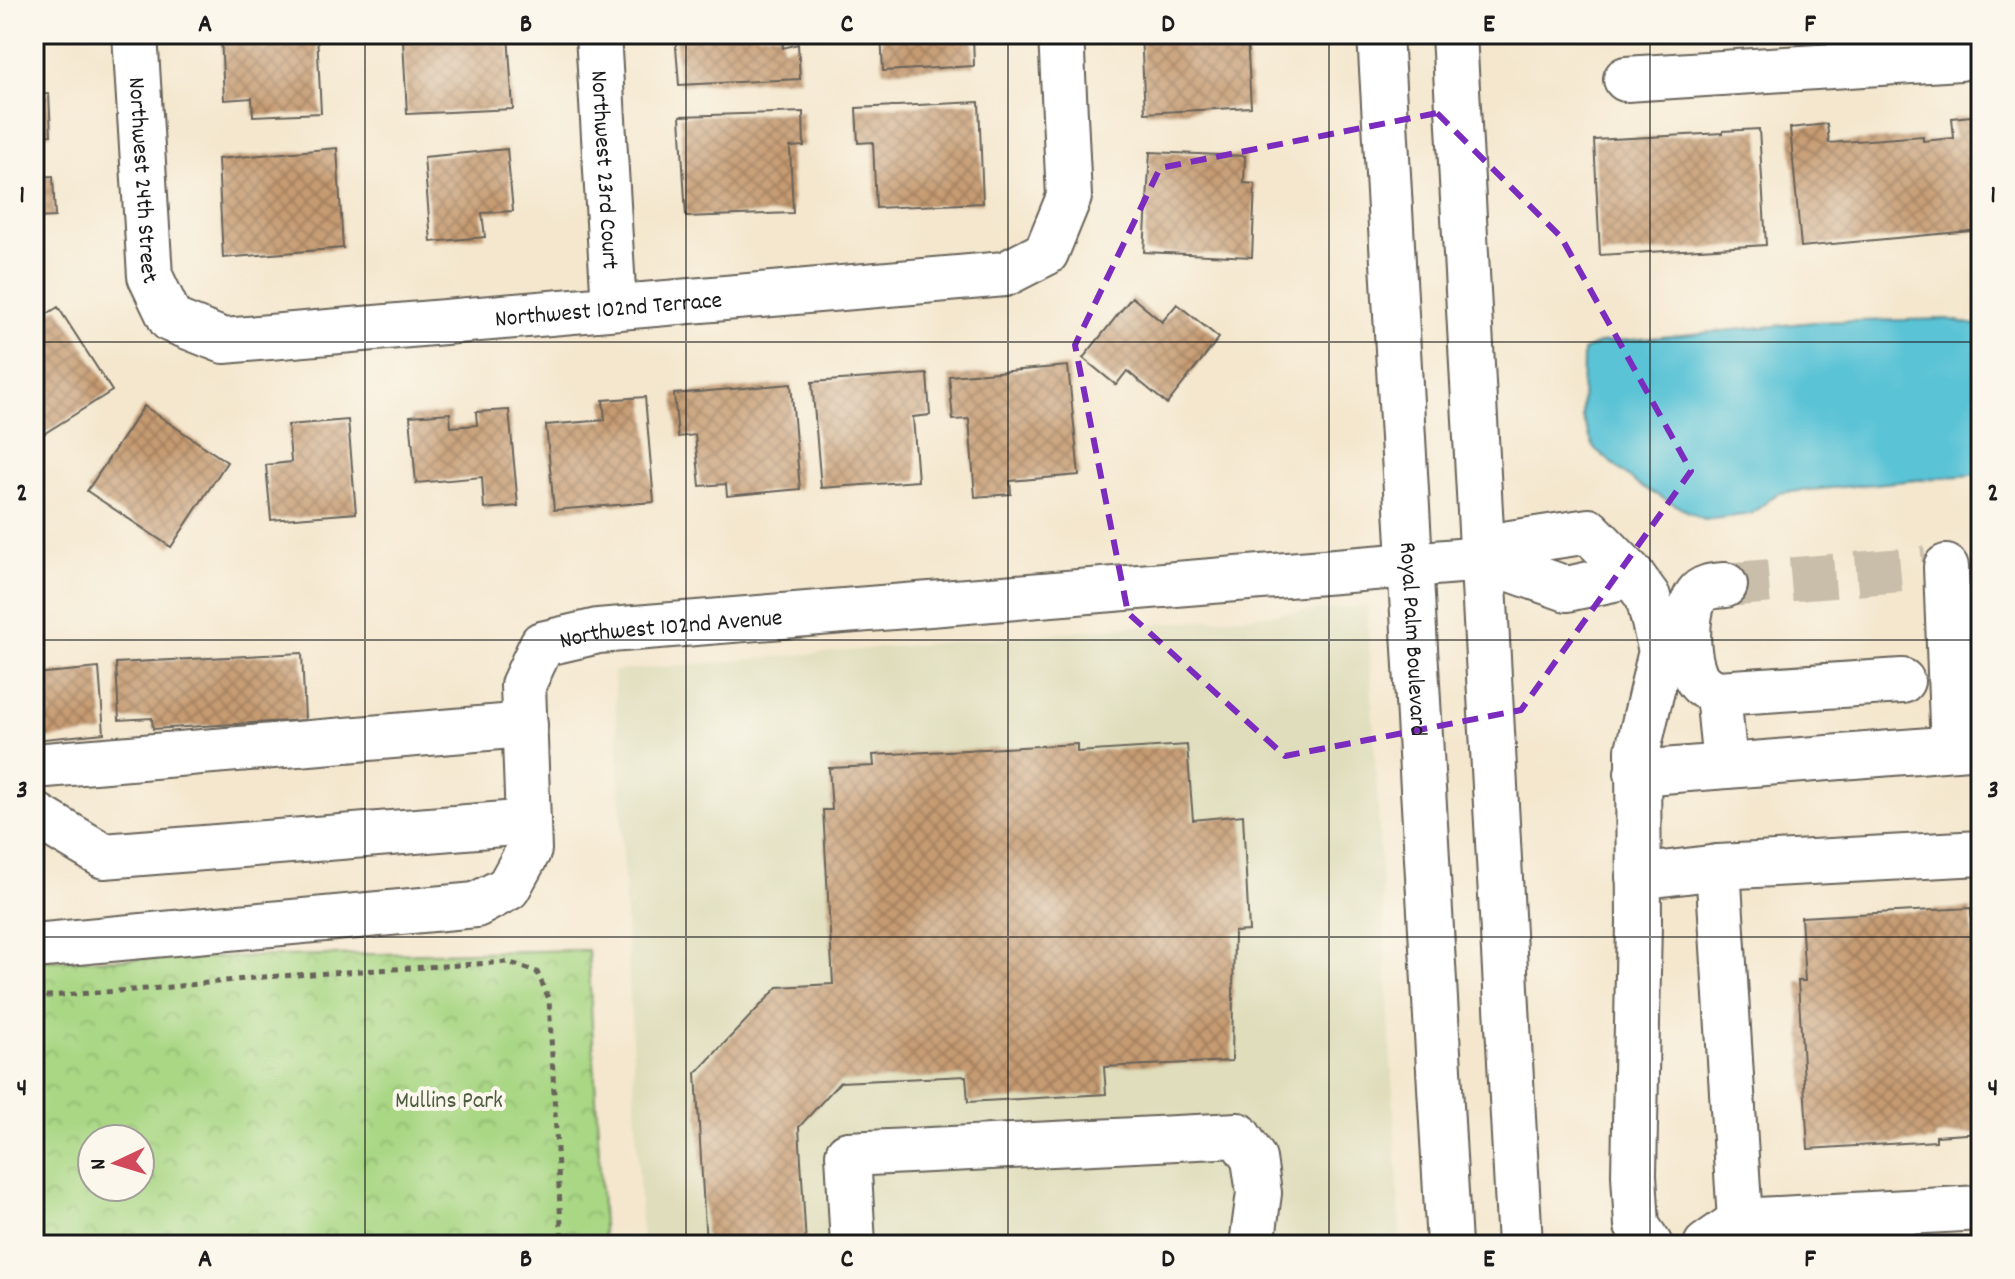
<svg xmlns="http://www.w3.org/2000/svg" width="2015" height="1279" font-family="Dekko,sans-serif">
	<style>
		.built { fill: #dfddbb }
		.park { fill: url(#park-crowns); stroke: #627a50; stroke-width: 2; fill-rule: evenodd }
		.water { fill: #5ac3d6; stroke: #3b7079; stroke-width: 2 }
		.building { fill: url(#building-cross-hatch) }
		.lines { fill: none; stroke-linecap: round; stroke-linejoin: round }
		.minor-tunnel { stroke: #c9beaa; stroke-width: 44; stroke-dasharray: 44 22; stroke-linecap: butt }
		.minor-casing { stroke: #68635a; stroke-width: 48 }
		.major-casing { stroke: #68635a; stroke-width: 48 }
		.path { stroke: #68635a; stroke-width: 5; stroke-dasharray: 6 6; stroke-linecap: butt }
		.minor { stroke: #fff; stroke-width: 44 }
		.major { stroke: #fff; stroke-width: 44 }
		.marked { fill: none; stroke: #7b2cbf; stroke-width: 6; stroke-dasharray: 16 10; stroke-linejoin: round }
		.grid { fill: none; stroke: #1c1c1c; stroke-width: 2; stroke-opacity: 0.55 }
		.labels { text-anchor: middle; stroke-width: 8; stroke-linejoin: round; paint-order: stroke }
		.street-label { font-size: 24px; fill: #1c1c1c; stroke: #fbf7ec }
		.park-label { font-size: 24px; fill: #4d5d40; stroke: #fbf7ec }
		.neatline { fill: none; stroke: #1c1c1c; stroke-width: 3 }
		.grid-label { font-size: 26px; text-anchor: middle; font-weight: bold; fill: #1c1c1c }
	</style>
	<defs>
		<pattern id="park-crowns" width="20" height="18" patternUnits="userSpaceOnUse" patternTransform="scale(2)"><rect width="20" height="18" fill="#a9d784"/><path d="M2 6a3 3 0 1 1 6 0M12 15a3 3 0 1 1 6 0" fill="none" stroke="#91b871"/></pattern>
		<pattern id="building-cross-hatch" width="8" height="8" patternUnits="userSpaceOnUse" patternTransform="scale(2)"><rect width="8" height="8" fill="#c69b72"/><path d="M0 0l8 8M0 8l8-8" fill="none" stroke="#a07e5d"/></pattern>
	</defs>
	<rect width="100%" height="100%" fill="#fbf7ec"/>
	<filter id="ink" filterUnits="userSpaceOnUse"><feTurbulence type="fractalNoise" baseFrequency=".0125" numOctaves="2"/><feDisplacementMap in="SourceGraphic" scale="16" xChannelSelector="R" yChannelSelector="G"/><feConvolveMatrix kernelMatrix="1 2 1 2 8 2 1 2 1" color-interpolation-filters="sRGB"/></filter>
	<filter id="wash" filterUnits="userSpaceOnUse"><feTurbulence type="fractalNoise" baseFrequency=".006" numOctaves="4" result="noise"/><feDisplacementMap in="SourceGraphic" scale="32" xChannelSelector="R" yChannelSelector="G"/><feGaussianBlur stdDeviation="1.8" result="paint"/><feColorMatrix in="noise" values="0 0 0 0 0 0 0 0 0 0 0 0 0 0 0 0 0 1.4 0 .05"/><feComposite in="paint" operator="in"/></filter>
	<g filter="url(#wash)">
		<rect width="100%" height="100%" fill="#f4e7ce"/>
		<!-- built -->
		<path class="built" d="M1367,606l34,639h-759l-28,-574z"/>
		<!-- park -->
		<path class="park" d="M588,950l16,295h-570v-284zM92,1139h48v48h-48z"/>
		<!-- water -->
		<path class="water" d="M1947,319l34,7v148l-203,19 -27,21 -47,6 -66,-35 -44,-37 -12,-31 1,-66 17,-8 214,-21z"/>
		<g id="blocks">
			<!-- building -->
			<path class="building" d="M221,34h96l4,79 -68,3 -1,-18 -28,2z
				M415,34h93l5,75 -106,5 -4,-73 12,-1z
				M675,34h107l1,14 15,-4 2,35 -121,6z
				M881,34h92l1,32 -91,5z
				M1141,34h92v3h14l4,70 -106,6z
				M49,94l2,41 -17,1v-41z
				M979,102l4,101 -107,5 -3,-66 -15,1 -2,-35z
				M803,112l1,34 -14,1 3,66 -107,4 -6,-101z
				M1981,115v115l-180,17 -11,-119 37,-4 2,19 94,-7v5l31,-3 -2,-20z
				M1759,129l7,116 -166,10 -6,-115 129,-7v-2z
				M337,148l6,100 -120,10 -5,-99z
				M507,149l6,62 -31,2 3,24 -54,5 -7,-85z
				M1150,152l95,4 -1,27 11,1 -3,73 -108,-5z
				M53,176l2,41 -21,1v-41z
				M1132,297l30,25 15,-18 42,34 -52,66 -40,-33 -11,14 -33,-27z
				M58,307l54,84 -78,49v-118z
				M1068,366l11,109 -69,6 1,13 -36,3 -6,-78 -16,1 -4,-44z
				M927,374l3,41 -17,2 5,64 -97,7 -9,-106z
				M791,384l9,105 -73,7 -1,-12 -26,2 -5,-51 -17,2 -4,-43z
				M645,397l9,105 -100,8 -8,-85 59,-5 -2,-20z
				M144,406l83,56 -56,85 -84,-56z
				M509,410l9,96 -34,3 -2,-32 -66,6 -6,-67 40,-3 1,14 26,-2 -1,-13z
				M348,420l8,93 -85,7 -5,-55 25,-3 -3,-37z
				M302,653l3,67 -152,9 -1,-11 -33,2 -3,-57z
				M99,668l5,65 -70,7v-66z
				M1077,744v8l110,-7 6,75 50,-5 6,116 -15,1 -2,129 -128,6 2,27 -138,8 -2,-26 -126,6 -41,45 7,118h-100l-10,-172 82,-86 55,-3 -10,-174h9l-3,-42 45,-2 -1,-11z
				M1971,908l10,177v48l-45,3v5l-128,8 -10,-168h7l-4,-64z"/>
		</g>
	</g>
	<g filter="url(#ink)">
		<use href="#blocks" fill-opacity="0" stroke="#68635a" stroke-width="2"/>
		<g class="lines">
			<!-- minor-tunnel -->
			<path class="minor-tunnel" d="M1725,585l201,-17"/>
			<!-- minor casing -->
			<g class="minor-casing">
				<g id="minor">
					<path id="s1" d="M135,34l15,242 21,44 53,21 781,-67 41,-21 23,-56 -8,-163"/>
					<path id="s2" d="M598,34l16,273"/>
					<path d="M1626,79l334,-21"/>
					<path d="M1483,559l27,-16 79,-12 43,44 16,22 13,54 -23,99 1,172 -5,253 3,51 13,19"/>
					<path d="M1946,567l6,157"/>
					<path d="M1725,585c-11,1 -22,1 -28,10 -13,17 -12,75 5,90 3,3 12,6 16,8l184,-12"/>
					<path d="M1718,693l7,73"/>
					<path d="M34,766l491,-41"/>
					<path d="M1637,773l344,-27"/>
					<path d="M34,814l70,42 424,-34"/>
					<path d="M1718,867l22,354"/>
					<path d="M1638,877l80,-10 263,-14"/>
					<path id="s3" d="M34,946l442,-41 32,-17 21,-38 -6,-165 19,-41 56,-13 885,-72 84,30 65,-14"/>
					<path d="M853,1245l-5,-91 390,-19 16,24 5,34 -7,52"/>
					<path d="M1706,1245l34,-24 241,-13"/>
				</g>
			</g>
			<!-- major casing -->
			<g class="major-casing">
				<g id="major">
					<path id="s4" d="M1380,34l69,1211"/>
					<path d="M1454,34l66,1211"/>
				</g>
			</g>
			<!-- path -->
			<path class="path" d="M34,997l126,-9 104,-11 244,-15 29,10 12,27 13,246"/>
			<!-- minor -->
			<use href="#minor" class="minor"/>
			<!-- major -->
			<use href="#major" class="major"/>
		</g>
	</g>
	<!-- marked area -->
	<path class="marked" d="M1437,113l124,124 130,234 -170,239 -236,46 -157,-143 -53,-268 85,-177z"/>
	<!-- grid -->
	<path class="grid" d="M365,34v1211M686,34v1211M1008,34v1211M1329,34v1211M1650,34v1211M34,342h1947M34,640h1947M34,937h1947"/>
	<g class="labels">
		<!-- street labels -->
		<g class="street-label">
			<text dy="8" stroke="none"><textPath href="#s2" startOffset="136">Northwest 23rd Court</textPath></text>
			<text dy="8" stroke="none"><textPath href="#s1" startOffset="146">Northwest 24th Street</textPath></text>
			<text dy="8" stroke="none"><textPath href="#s1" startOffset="734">Northwest 102nd Terrace</textPath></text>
			<text dy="8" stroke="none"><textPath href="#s3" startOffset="864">Northwest 102nd Avenue</textPath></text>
			<text dy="8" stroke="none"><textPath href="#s4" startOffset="606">Royal Palm Boulevard</textPath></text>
		</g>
		<!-- park labels -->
		<g class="park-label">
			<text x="449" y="1107">Mullins Park</text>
		</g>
	</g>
	<!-- margin -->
	<rect width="2015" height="1279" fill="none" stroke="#fbf7ec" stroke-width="88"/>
	<!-- north arrow -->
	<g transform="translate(116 1163) rotate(266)"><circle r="38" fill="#fbf7ec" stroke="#a29f99" stroke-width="2"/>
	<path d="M0-6L14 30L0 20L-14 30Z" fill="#d1495b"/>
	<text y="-12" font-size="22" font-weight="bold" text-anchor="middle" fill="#1c1c1c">N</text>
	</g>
	<rect x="44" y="44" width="1927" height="1191" class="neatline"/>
	<g class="grid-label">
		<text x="205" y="31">A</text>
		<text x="526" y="31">B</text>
		<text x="847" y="31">C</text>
		<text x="1168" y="31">D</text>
		<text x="1489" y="31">E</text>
		<text x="1810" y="31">F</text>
		<text x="22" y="202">1</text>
		<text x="1993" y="202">1</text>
		<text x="22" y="500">2</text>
		<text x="1993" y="500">2</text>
		<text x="22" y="797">3</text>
		<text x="1993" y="797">3</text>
		<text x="22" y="1095">4</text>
		<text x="1993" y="1095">4</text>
		<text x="205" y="1266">A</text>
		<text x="526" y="1266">B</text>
		<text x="847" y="1266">C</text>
		<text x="1168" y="1266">D</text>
		<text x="1489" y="1266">E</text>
		<text x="1810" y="1266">F</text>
	</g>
</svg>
